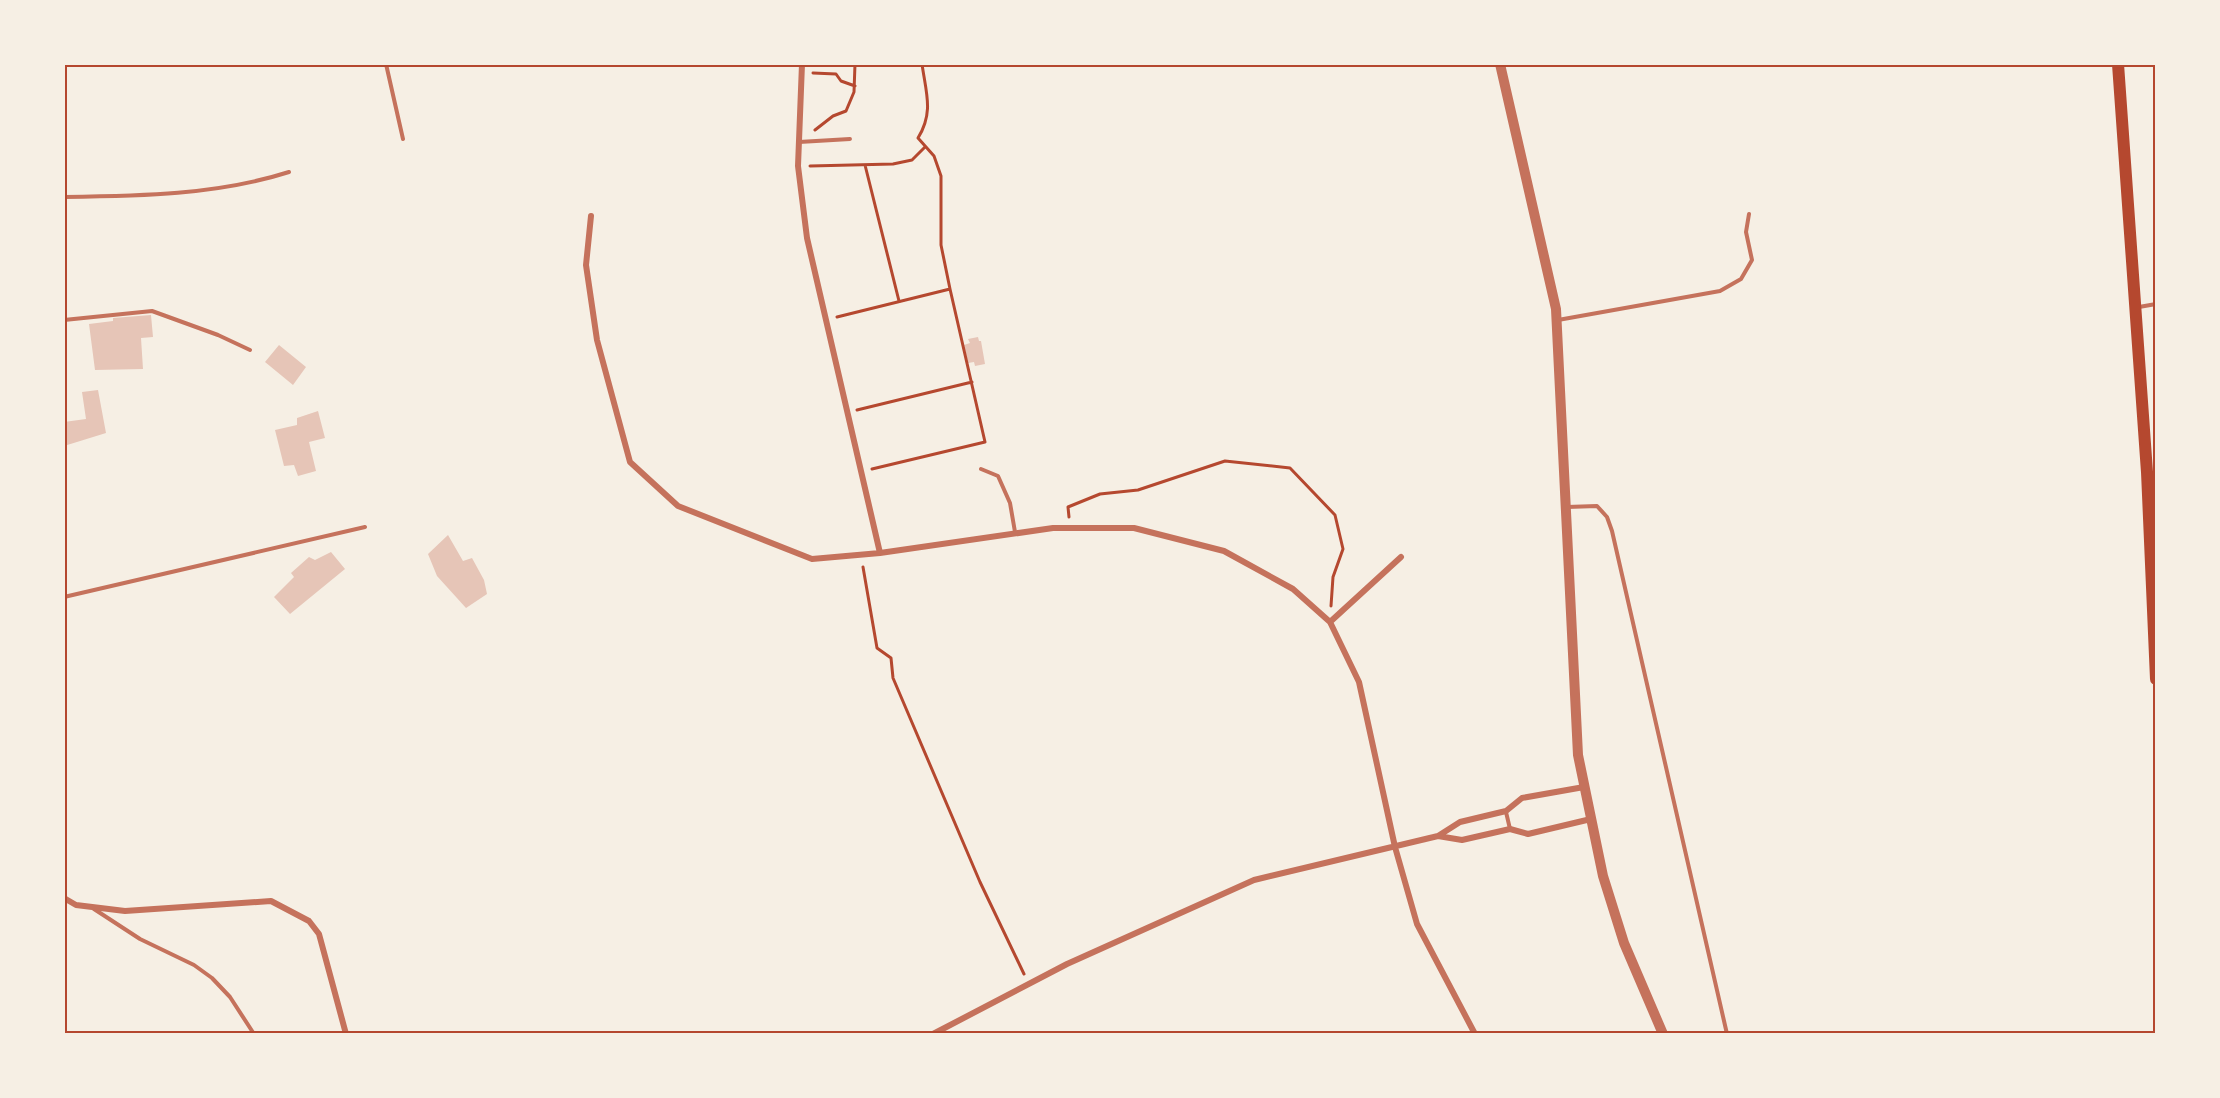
<svg xmlns="http://www.w3.org/2000/svg" width="2220" height="1098" font-family="Poppins,sans-serif">
	<style>
		.building { fill: #e6c5b7 }
		.lines { fill: none; stroke-linecap: round; stroke-linejoin: round }
		.path { stroke: #b5482f; stroke-width: 3 }
		.service { stroke: #c5725c; stroke-width: 4 }
		.minor { stroke: #c5725c; stroke-width: 6 }
		.tertiary { stroke: #c5725c; stroke-width: 10 }
		.primary { stroke: #b5482f; stroke-width: 12 }
		.neatline { fill: none; stroke: #b5482f; stroke-width: 2 }
	</style>
	<rect width="100%" height="100%" fill="#f6efe4"/>
	<!-- building -->
	<path class="building" d="M151,315l2,22 -12,1 2,31 -48,1 -6,-46 24,-3v-3z
		M978,337l1,4h2l4,23 -10,2 -1,-4 -6,1 -4,-18 6,-2 -2,-4z
		M279,345l27,22 -13,18 -28,-23z
		M98,390l8,43 -42,13v-24l22,-3 -4,-27z
		M318,411l7,27 -16,4 7,29 -18,5 -4,-11 -10,1 -9,-36 22,-5v-7z
		M448,535l15,26 9,-3 12,22 3,14 -21,14 -29,-32 -9,-22z
		M331,552l14,17 -55,45 -16,-17 20,-20 -3,-4 18,-16 6,3z"/>
	<g class="lines">
		<!-- path -->
		<path class="path" d="M813,73l23,1 5,7 14,5
			M815,130l18,-14 13,-5 8,-19 1,-28
			M865,165l34,136
			M810,166l83,-2 19,-4 13,-13
			M837,317l113,-28 -9,-44v-69l-7,-20 -16,-18c16,-26 8,-45 4,-74
			M857,410l115,-28
			M872,469l113,-27 -35,-153
			M1069,517l-1,-10 32,-13 38,-4 87,-29 65,7 45,47 8,34 -10,28 -2,29
			M863,567l14,81 14,10 2,20 87,204 44,92"/>
		<!-- service -->
		<path class="service" d="M386,64l17,75
			M799,142l51,-3
			M64,197c75,-1 153,-2 225,-25
			M2139,307l17,-3
			M64,320l88,-9 66,24 32,15
			M1558,320l162,-29 21,-12 11,-19 -6,-28 3,-18
			M981,469l17,7 12,27 5,29
			M1567,507l30,-1 10,11 5,14 115,503
			M64,597l301,-70
			M1506,812l4,17
			M94,909l46,30 54,26 18,13 18,19 24,37"/>
		<!-- minor -->
		<path class="minor" d="M802,64l-4,102 9,72 73,315
			M591,216l-5,49 11,75 33,122 48,44 134,53 68,-6 173,-25h81l90,23 69,38 37,33 29,60 36,165 22,77 58,110
			M1330,622l71,-65
			M1438,836l24,4 48,-11 18,5 63,-15
			M64,898l12,7 49,6 146,-10 38,20 10,13 27,100
			M933,1034l134,-70 187,-84 184,-44 22,-14 46,-11 16,-13 62,-11"/>
		<!-- tertiary -->
		<path class="tertiary" d="M1500,64l56,245 22,446 25,121 21,67 39,91"/>
		<!-- primary -->
		<path class="primary" d="M2118,64l29,408 9,207"/>
	</g>
	<!-- border -->
	<rect width="2220" height="1098" fill="none" stroke="#f6efe4" stroke-width="132"/>
	<rect x="66" y="66" width="2088" height="966" class="neatline"/>
</svg>
